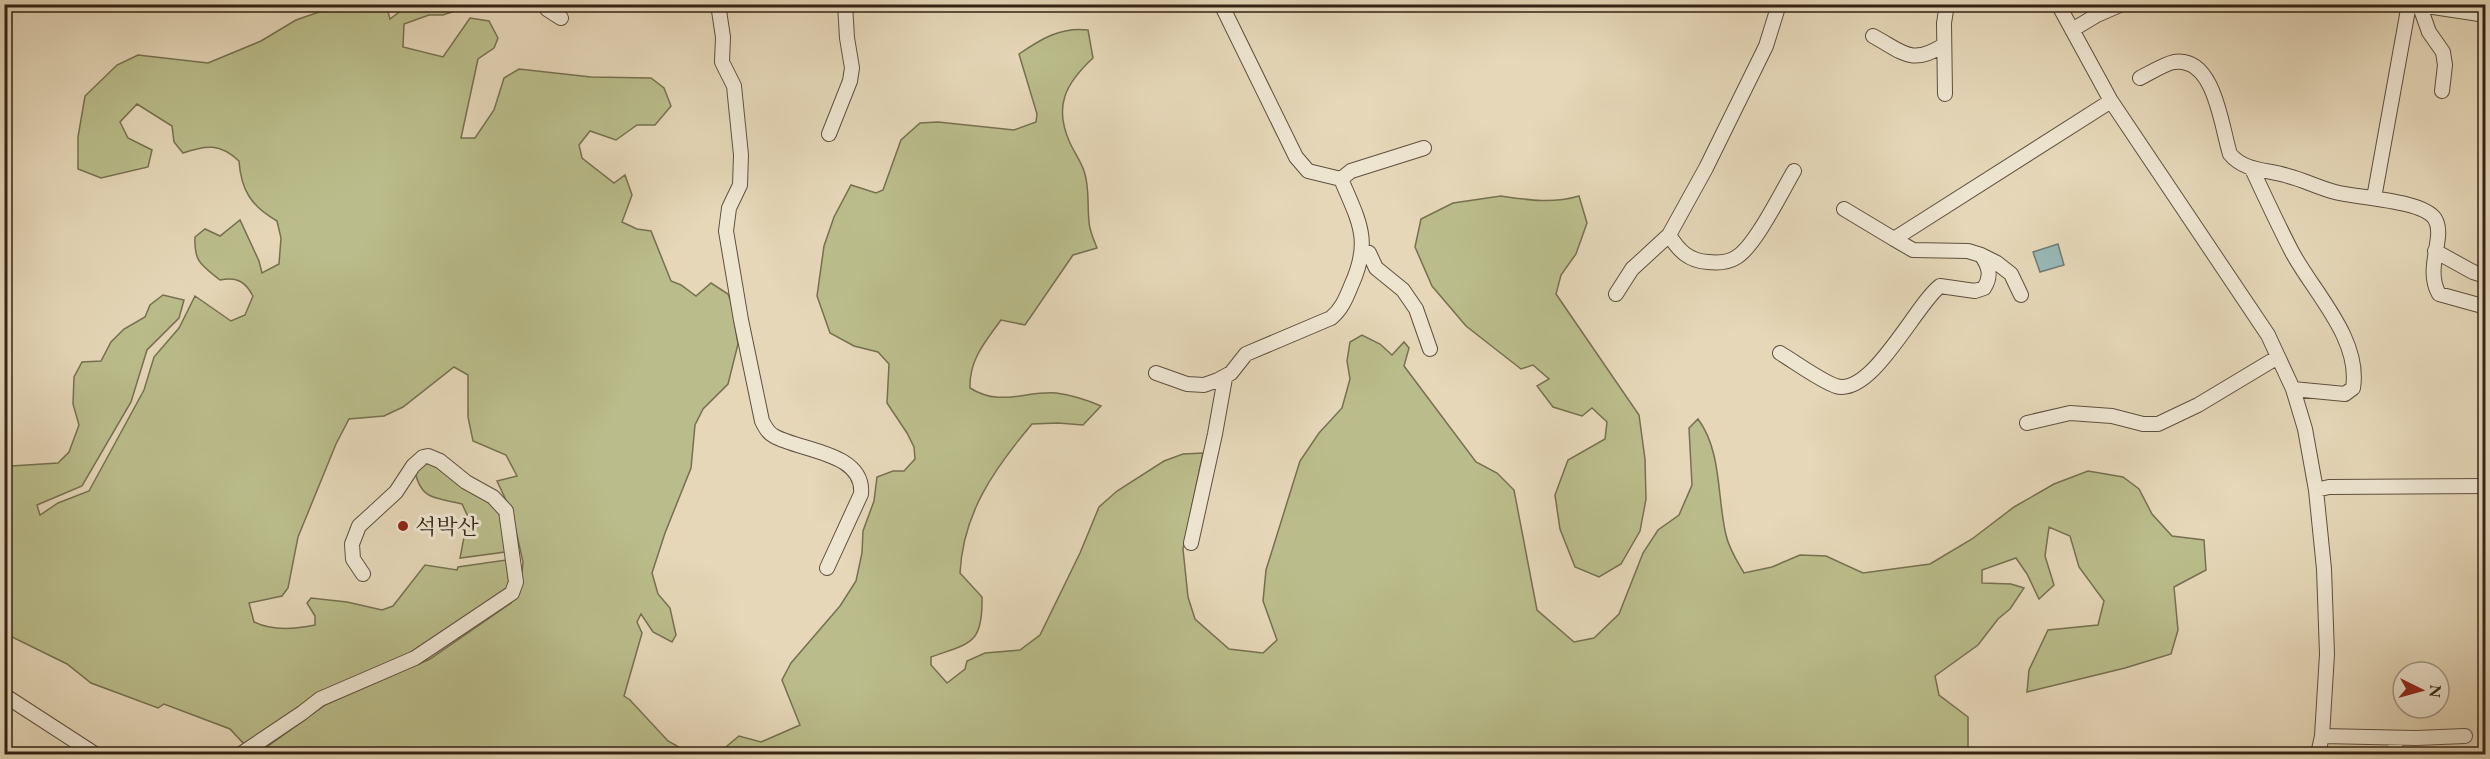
<svg xmlns="http://www.w3.org/2000/svg" width="2490" height="759" font-family="'EB Garamond','Noto Serif KR',serif">
	<style>
		.green { fill: #babd8b; stroke: #767050; stroke-width: 1.5 }
		.water { fill: #98b8b6; stroke: #6f7c76; stroke-width: 1.5 }
		.lines { fill: none; stroke-linecap: round; stroke-linejoin: round }
		.minor-casing { stroke: #5f503e; stroke-width: 16 }
		.minor { stroke: #eee5d1; stroke-width: 14 }
		.poi-dot { fill: #8f2418; stroke: #eee5d1; stroke-width: 2 }
		.labels { text-anchor: middle; stroke-width: 6; stroke-linejoin: round; paint-order: stroke }
		.poi-label { font-size: 22px; fill: #322315; stroke: #eee5d1; text-anchor: start }
	</style>
	<rect width="100%" height="100%" fill="#e5d7b8"/>
	<filter id="stains"><feTurbulence type="fractalNoise" baseFrequency=".00333" numOctaves="4"/><feColorMatrix values="0 0 0 0 .2 0 0 0 0 .09 0 0 0 0 .02 0 0 0 .5 -.17"/></filter>
	<radialGradient id="worn" r=".72"><stop offset=".6" stop-color="#630" stop-opacity="0"/><stop offset="1" stop-color="#630" stop-opacity=".3"/></radialGradient>
	<!-- green -->
	<path class="green" d="M342,4l44,1 4,14 12,-9 40,-3 13,4 -12,4h-14l-25,9 -1,23 40,10 27,-39 19,3 9,17 -4,10 -16,11 -17,79h14l19,-28 10,-32 15,-9 72,8 60,1 13,10 7,18 -16,19h-18l-21,15 -26,-9 -11,14 3,13 32,25 11,-8 7,20 -10,27 15,7 14,2 20,50 10,4 15,11 15,-13 17,11 3,8 7,42 -10,40 -25,25 -8,16 -4,43 -26,65 -13,40 6,21 12,14 6,27 -4,7 -19,-10 -12,-18 -4,8 5,11 -18,63 6,4 38,41 23,13 30,-3 18,-15 22,6 39,-17 -18,-45 9,-17 49,-57 16,-25 6,-28 1,-22 11,-30 3,-24 16,-6h11l11,-12 -1,-12 -7,-14 -20,-30 2,-39 -11,-12 -24,-6 -24,-13 -13,-37 7,-50 10,-29 17,-32 25,8 7,-3 18,-50 19,-17 18,-1 76,8 22,-8 1,-8 -18,-60c22,-15 41,-27 69,-24l5,28c-27,25 -40,48 -23,85 4,9 11,18 14,28 6,17 3,34 5,50 0,9 5,19 8,27l-24,7 -48,70 -24,-5c-16,22 -32,40 -31,68 30,19 54,3 86,5 16,2 31,7 45,13l-18,19 -25,-2 -26,1c-38,45 -69,89 -72,149l22,24c1,48 -12,46 -51,60v8l16,18 18,-14 2,-8 18,-8 35,-3 20,-15 40,-82 19,-46 18,-16 47,-30 19,-7 20,-1 -20,96 5,48 7,22 34,30 34,4 14,-13 -14,-39 3,-31 34,-109 19,-28 23,-25 8,-29 -3,-18 3,-19 12,-7 18,9 12,11 12,-13 5,6 -5,18 72,96 21,11 17,17 23,120 37,32 20,-4 25,-24 24,-61 15,-23 21,-15 13,-30 -3,-57 9,-9c24,32 19,79 28,116 3,14 11,26 18,38l28,-6 28,-12 26,1 37,17 67,-9 42,-25 42,-32 40,-23 34,-13 35,6 16,12 13,25 20,22 32,4 2,30 -32,17 4,43 -7,24 -46,14 -98,24 2,-22 19,-40 50,-5 6,-24 -25,-34 -9,-31 -21,-9 -4,29 9,29 -15,14 -12,-25 -11,-16 -34,12v13l29,1 13,4 -14,21 -12,10 -20,26 -43,31 4,19 29,22v37h-87l-7,-4 -27,4h-1590l68,-49 105,-46 81,-56 10,-18 2,-23 -11,-49 -15,-32 20,-5 -11,-21 -33,-14 -5,-24v-42l-14,-8 -51,40 -19,9 -35,3 -13,25 -38,93 -10,51 -6,8 -33,7 5,19c18,9 42,7 61,3v-9l-8,-13 4,-5 36,4 35,8 11,-4 32,-41 32,5 1,-3 48,-7 4,29c-84,59 -176,106 -266,155l-14,-15 -66,-25 -6,4 -67,-25 -24,-19 -55,-27 -7,-10v-155l6,-6 47,-3 11,-11 10,-27 -6,-21 1,-27 8,-15 19,-1 10,-19 13,-13 21,-12 5,-12 13,-10 21,5 -5,18 -32,32 -16,52 -49,84 -45,19 3,10 18,-12 31,-12 55,-101 10,-33 25,-29 16,-32 36,25 14,-6 8,-19c-8,-15 -16,-19 -33,-16 -19,-15 -26,-18 -25,-43l10,-8 15,7 20,-16 19,41 3,12 17,-9 2,-26 -4,-17c-26,-15 -36,-31 -38,-60 -19,-18 -33,-16 -56,-8l-9,-11 -2,-16 -35,-22 -17,18 8,16 24,12 -4,17 -47,11 -23,-9v-32l7,-41 32,-31 21,-10 70,8 53,-22 35,-21z
		M1501,196c27,4 51,8 78,0l8,27 -11,31 -15,21 -5,19 83,121 6,44 1,40 -6,32 -19,33 -22,13 -24,-10 -15,-38 -5,-34 13,-35 37,-21 2,-17 -15,-14 -10,8 -29,-9 -16,-21 12,-7 -16,-14 -12,4 -55,-43 -34,-40 -17,-39 6,-28 32,-16z
		M434,461l57,39 9,11 5,41 -45,6 5,-26 6,-9 -9,-19c-25,-7 -40,-2 -47,-32l5,-9z"/>
	<!-- water -->
	<path class="water" d="M2058,244l6,21 -24,7 -7,-20z"/>
	<g class="lines">
		<!-- minor casing -->
		<g class="minor-casing">
			<path id="minor" d="M544,4l3,5 14,9
				M718,4l5,33 -1,25 12,24 7,69 -1,30 -11,23 -3,23 15,89 21,101c3,6 6,12 12,15 26,15 91,16 87,58l-34,74
				M1779,4l-13,42 -60,122 -37,67c10,16 20,26 39,27 10,1 19,1 27,-4 19,-9 47,-67 59,-87
				M2058,4l53,97 157,234 25,54 12,40 11,61 8,79 3,85 -5,82 -4,18
				M2419,4l10,28 14,20 2,13 -3,26
				M2420,5l66,10
				M2072,30l25,-15 25,-11
				M1873,36c30,16 38,30 71,9
				M2140,78c10,-5 24,-14 34,-16 41,-6 47,64 56,92 15,18 37,15 58,22 16,4 31,12 47,16 22,6 88,8 100,27 11,18 -11,49 4,75l47,13
				M1945,94l-1,-71 3,-19
				M829,134l21,-53 2,-13 -5,-30 -2,-34
				M2252,169c13,28 26,56 40,83 22,41 69,87 61,136l-8,6 -52,-5
				M1341,179l10,-8 73,-23
				M2374,198l35,-194
				M1844,209l50,30 217,-138
				M1894,239l19,11 55,1 13,4 16,8 14,11 10,21
				M1363,250l6,3 7,15 27,22 13,19 14,40
				M2435,251l38,21 13,4
				M1616,294l16,-25 37,-34
				M1780,353c15,9 41,28 56,33 36,11 80,-82 104,-100l35,5 9,-3c8,-12 5,-22 -3,-33
				M1156,373l31,11 17,1 14,-5 13,-7 15,-19 85,-36c11,-9 15,-20 20,-32 21,-46 8,-64 -10,-107l-33,-8 -12,-14 -75,-153
				M2027,423l43,-10 42,3 31,8h15l40,-19 80,-48
				M2316,490l13,-3 157,-1
				M1191,543l24,-109 10,-56
				M4,695l91,59
				M2322,736l94,2 49,-2
				M241,754l61,-41 18,-14 95,-41 97,-65 4,-11 -10,-71 -13,-14 -27,-15 -26,-21 -12,-5 -5,1 -10,9 -17,26 -37,34 -7,18 1,15 10,15
				M2395,754v-16"/>
		</g>
		<!-- minor -->
		<use href="#minor" class="minor"/>
	</g>
	<!-- markers -->
	<circle class="poi-dot" cx="403" cy="526" r="6"/>
	<g class="labels">
		<!-- poi labels -->
		<g class="poi-label">
			<text x="415" y="534">석박산</text>
		</g>
	</g>
	<!-- margin -->
	<rect width="2490" height="759" fill="none" stroke="#e5d7b8" stroke-width="24"/>
	<rect x="6" y="6" width="2478" height="747" fill="none" stroke="#322315" stroke-width="3"/>
	<rect x="12" y="12" width="2466" height="735" fill="none" stroke="#322315" stroke-width="1.5"/>
	<!-- north arrow -->
	<g transform="translate(2421 690) rotate(95)"><circle r="28" fill="#eee5d1" stroke="#a39786" stroke-width="1.5"/>
	<path d="M0-4.5L10 22L0 15L-10 22Z" fill="#8f2418"/>
	<text y="-9" font-size="16" font-weight="bold" text-anchor="middle" fill="#322315">N</text>
	</g>
	<rect width="100%" height="100%" filter="url(#stains)"/>
	<rect width="100%" height="100%" fill="url(#worn)"/>
</svg>
